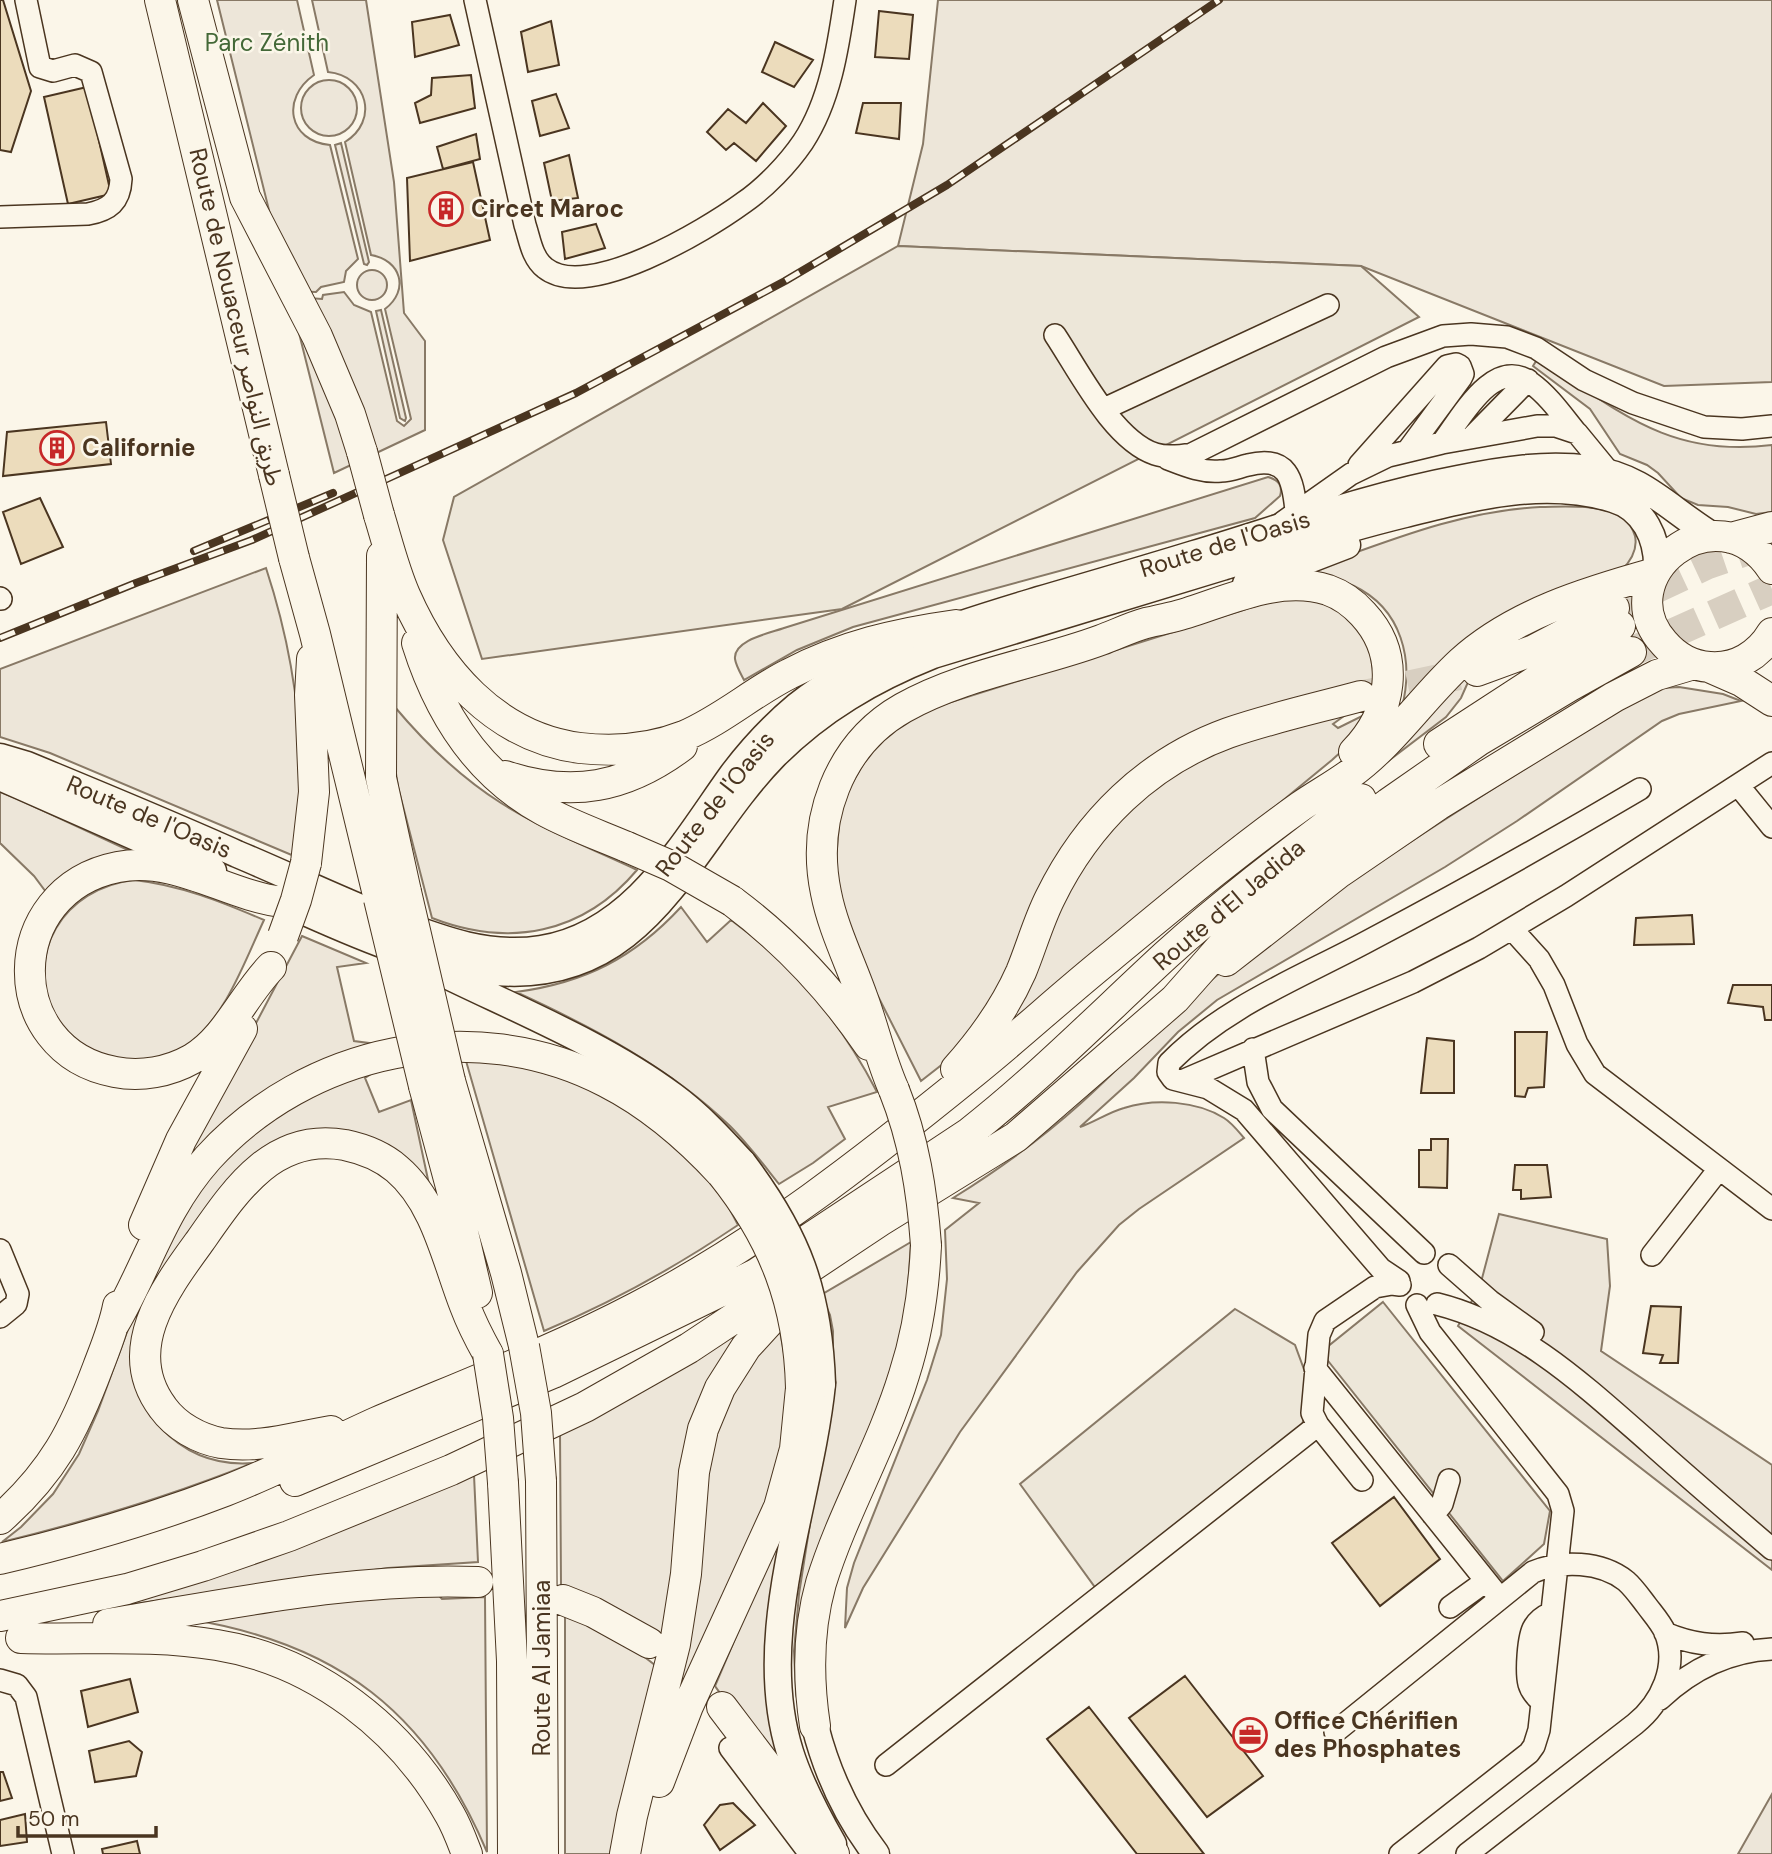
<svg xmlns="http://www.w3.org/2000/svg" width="1772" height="1854" font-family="'DM Sans','Noto Sans Arabic',sans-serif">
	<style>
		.green { fill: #ede6d9; stroke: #887966; stroke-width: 2 }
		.parking { fill: #ede7d9; stroke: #887966; stroke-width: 2 }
		.building { fill: #ecdcbc; stroke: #4a3520; stroke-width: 2 }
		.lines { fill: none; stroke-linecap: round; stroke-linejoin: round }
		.highway-tunnel { stroke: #d8cfc1; stroke-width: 30; stroke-dasharray: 30 15; stroke-linecap: butt }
		.minor-casing { stroke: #4a3520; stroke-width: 24 }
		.major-casing { stroke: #4a3520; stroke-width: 29 }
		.highway-casing { stroke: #4a3520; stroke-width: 32 }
		.minor { stroke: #fbf6e9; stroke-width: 21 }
		.major { stroke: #fbf6e9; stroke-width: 26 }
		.highway { stroke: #fbf6e9; stroke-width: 30 }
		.rail-casing { stroke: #4a3520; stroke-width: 8 }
		.rail { stroke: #fbf6e9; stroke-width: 5; stroke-dasharray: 16; stroke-linecap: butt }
		.major-bridge-casing { stroke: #4a3520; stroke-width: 29; stroke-linecap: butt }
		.highway-bridge-casing { stroke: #4a3520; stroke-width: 32; stroke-linecap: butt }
		.major-bridge { stroke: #fbf6e9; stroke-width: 26 }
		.highway-bridge { stroke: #fbf6e9; stroke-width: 30 }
		.labels { text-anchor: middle; stroke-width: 5; stroke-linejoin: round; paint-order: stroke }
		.park-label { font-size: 24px; fill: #436837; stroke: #fbf6e9 }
		.poi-label { font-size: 24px; font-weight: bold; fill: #4a3520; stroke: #fbf6e9; text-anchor: start }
		.street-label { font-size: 24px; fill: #4a3520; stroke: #fbf6e9 }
	</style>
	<rect width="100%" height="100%" fill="#fbf6e9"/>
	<!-- green -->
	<path class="green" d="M217,0h80l17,75c-33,23 -26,66 16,70l28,114 -12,12 -2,11 -23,5 -5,5 -27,-1z
		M312,0h54l28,182 10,131 21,28v89l-91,43 -43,-172 4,-4 27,2 1,-4 21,-3 10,13 17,7 26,109 7,5 7,-7 -26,-110c25,-19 16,-49 -14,-54l-26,-113c34,-21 23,-66 -17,-70z
		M938,0h834v382l-108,4 -303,-120 -463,-20 25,-102z
		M301 108a28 28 0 1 1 56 0a28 28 0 1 1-56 0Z
		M341,143l28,119 -2,3 -3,-1 -29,-119z
		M357 285a15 15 0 1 1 30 0a15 15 0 1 1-30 0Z
		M381,310l25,108 -1,3 -5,-3 -24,-107z
		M1538,358c81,53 131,100 234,87v67l-16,2 -28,-7 -30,-2 -17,-7 -23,-25 -11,-8 -27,-11 -30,-45 -57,-43z
		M1268,477c11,3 15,9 12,19l-25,22 -402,109 -56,23 -53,30c-3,-6 -8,-14 -9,-21 -2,-19 35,-26 49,-31z
		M1540,507c28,0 85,-7 95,29 3,14 -5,26 -14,35l-219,136c12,-47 0,-98 -48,-121 -15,-7 -32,-11 -47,-16 77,-27 151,-59 233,-63z
		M266,568c23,70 35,138 35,212 0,25 -5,51 -7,76l-244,-103 -50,-16v-68z
		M1613,597l-140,74 -12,27 -15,19 -80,61 126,-131z
		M1294,598h24l49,30 7,50 -10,7 -216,75 -154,243 -50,60 -23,18 -71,-140 -16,-58 7,-81 30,-51 28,-25 33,-18 330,-104z
		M1679,687l44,7 18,7 -62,13 -17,7 -145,100 -72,46 -228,133 -39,32 -44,46 -54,49c13,-4 29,-15 44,-19 31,-10 73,-7 100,10 8,5 14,13 20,20l-105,71 -20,16 -42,47 -117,160 -97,156 -18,40 2,-40 7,-25 73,-183 14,-45 6,-56 -2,-49 34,-27 -26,-5c45,-28 88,-59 127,-94 46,-41 87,-88 135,-127 34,-28 72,-51 108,-76 106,-74 215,-141 326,-208l14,-5z
		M394,706c31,37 66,71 107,97 43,27 91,46 136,67 -54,64 -128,78 -205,48l-34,-131 -3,-20z
		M1355,708l-22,16 5,4 30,-15 -25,37 -11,10 -326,268 61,-143 65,-85 91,-53z
		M0,792l18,7 123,57 -92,40 -15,-20 -34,-33z
		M134,880c46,5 88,22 130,40 -20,43 -38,96 -77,126 -10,8 -22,10 -34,13 -16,4 -43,5 -58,-3 -5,-3 -11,-10 -16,-14 -7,-7 -18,-14 -23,-22 -34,-66 8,-132 78,-140z
		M681,907l26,35 24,-22c64,47 110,102 146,172l-49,15 17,32 -32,24 -34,21c-16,-20 -31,-40 -49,-58 -61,-59 -138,-99 -214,-134 68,-9 118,-34 165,-85z
		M302,936l64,27 -29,4 17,74 30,4 -215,143z
		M464,1054l28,3 108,33 82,57 45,57 11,21c-62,42 -125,77 -194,106z
		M391,1061l-26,17 14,34 32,-12 19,89 -111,-58 -161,157 3,140c25,26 55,38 92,35 -82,33 -165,58 -251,79l19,-15 32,-33 26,-40 19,-43 51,-139 33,-69 91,-91z
		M1499,1214l108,25 3,47 -9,65 171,114v105l-314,-244 22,-40z
		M911,1242l-6,93 -53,139 -45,266 -11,-46 -2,-43 5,-57 34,-218v-45l-3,-16 -9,-20z
		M746,1329l-15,21 -60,294 -110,-57 -1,-155z
		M780,1331l8,44 -5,88 -113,265 26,-182 22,-126 36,-63z
		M474,1475l4,87 -90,6 -311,44z
		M784,1523l-18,109v44l36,132 -87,-122z
		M433,1589l9,10 43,-2 2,255c-59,-140 -150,-209 -299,-233z
		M565,1613l73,39 22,17 -50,185h-45z
		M1772,1794v60h-34z"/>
	<!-- parking -->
	<path class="parking" d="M898,246l463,20 58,51 -577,292 -360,50 -39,-119 11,-43z
		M1383,1302l167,209 -6,33 -41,37 -182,-229z
		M1235,1309l60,36 14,38 -9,57 -203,150 -77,-106z"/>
	<!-- building -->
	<path class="building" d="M0,0h3l28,91 -20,61 -11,-2z
		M879,11l34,4 -4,44 -34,-2z
		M450,15l9,30 -44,12 -3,-35z
		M551,21l8,44 -31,7 -7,-40z
		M775,42l38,18 -19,27 -32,-15z
		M471,75l4,33 -55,15 -5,-20 16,-8 1,-17z
		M87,87l24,107 -43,10 -24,-107z
		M556,94l13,34 -29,8 -8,-35z
		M763,103l23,23 -30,35 -22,-18 -8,7 -19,-18 21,-23 18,14z
		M863,103h38l-2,36 -43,-6z
		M476,134l4,25 -37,10 -6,-22z
		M569,155l9,43 -26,3 -8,-38z
		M473,162l17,78 -80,21 -3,-83z
		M596,224l9,24 -40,11 -3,-27z
		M106,422l5,42 -108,12 4,-44z
		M40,498l23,49 -42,17 -18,-52z
		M1692,915l2,29 -60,1 2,-27z
		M1733,985h39v35h-7l-2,-13 -35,-4z
		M1515,1032h32l-3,55 -16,1 -3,9 -10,-1z
		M1427,1038l27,3v52h-33z
		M1431,1139h17l-1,49 -28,-1v-37h12z
		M1515,1165h32l4,32 -30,2v-9h-8z
		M1651,1306l30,1 -3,56h-18l3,-8 -20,-2z
		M1394,1497l46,62 -60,47 -48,-63z
		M1185,1676l78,100 -56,41 -78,-99z
		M130,1679l8,33 -50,15 -7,-36z
		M1089,1707l115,147h-67l-90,-115z
		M129,1741l13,11 -6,24 -41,6 -6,-31z
		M0,1772h3l9,26 -12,3z
		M733,1803l22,22 -35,25 -16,-25 16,-20z
		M25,1814l2,28 -27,4v-26z
		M137,1841l3,13h-37l-1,-5z"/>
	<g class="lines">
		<!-- highway-tunnel -->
		<path class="highway-tunnel" d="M1614,608l94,-44 64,-22
			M1631,652l141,-63
			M1364,695l95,-20"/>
		<!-- minor casing -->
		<g class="minor-casing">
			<path id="minor" d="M475,0l50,225c5,15 7,33 20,43 42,34 161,-38 198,-65 22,-15 45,-39 60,-61 27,-41 35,-94 42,-142
				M0,217l88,-3c21,-4 32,-12 33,-35l-30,-107 -16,-7 -22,6 -13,-4 -14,-67
				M1055,335c24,36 58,105 100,119 12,4 25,2 37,0l194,-97 57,-21 28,-2 36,3 29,11 48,32 49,23 71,24 38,2 30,-3
				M1104,409l224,-104
				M1472,437l56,-57
				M1442,443c19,-25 52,-88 89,-60 17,12 31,32 44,48
				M1168,459c18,7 35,14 53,12 10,0 18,-4 27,-6 40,-10 45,14 48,46
				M1359,465l88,-99 9,-2 4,2 3,8 -2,4 -53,72
				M1283,522l68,-48 37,-18 54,-13 95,-17h19l21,7 32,39
				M0,598l1,1
				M1738,785l34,42
				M1512,929l27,30 15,26 23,59 18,30 177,135
				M1253,1049l5,33 14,27 152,144
				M1182,1081l231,-99 66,-34 87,-52 206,-133
				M0,1250l18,44 -2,10 -16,13
				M1652,1255l67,-86
				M1449,1265l41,36 43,31
				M1399,1281l-18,-12 -137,-159 -36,-22 -35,-9 -5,-7 1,-9c57,-58 133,-86 203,-124 91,-48 180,-98 268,-150
				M1437,1304c84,21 149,83 213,139 40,36 81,71 122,106
				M1315,1368l184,229
				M1362,1480l-44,-55 -6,-12 7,-78 6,-14 50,-34 17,-3 8,1
				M1433,1515l9,-11 7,-24
				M1450,1607l36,-26
				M1665,1633c26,11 49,14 78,10
				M0,1680l17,5 9,12 37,157
				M1660,1699c32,-30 68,-48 112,-50
				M1542,1702c-6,-5 -11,-11 -13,-18 -3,-11 -1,-48 5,-57 4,-7 10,-11 17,-14
				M1335,1732l198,-160c28,-12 68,-11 93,9 8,7 14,16 21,25 6,8 14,17 18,26 14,34 -4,71 -30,92l-168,130
				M730,1748l80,106
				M886,1765l432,-340
				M1400,1854l129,-101 5,-7 5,-16 24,-219 -5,-17 -128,-162 -13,-27"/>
		</g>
		<!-- major casing -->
		<g class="major-casing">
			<path id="major" d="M1246,584l101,-39
				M0,757l27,8c70,29 141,58 210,89 50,21 98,44 148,64 51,19 101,40 156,31 92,-14 142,-106 191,-174 18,-24 41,-49 65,-69 69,-55 159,-81 242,-106 51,-15 103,-30 155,-46 87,-26 174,-58 264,-75 44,-9 88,-16 132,-10 53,7 80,41 123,67
				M0,777l213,94
				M276,899c71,32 143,66 221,73 152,12 191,-128 277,-216 47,-47 99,-77 159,-101 97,-30 193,-59 289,-88 61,-19 121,-38 183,-53 68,-17 139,-36 208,-15 31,9 45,40 44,70
				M436,970c77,38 169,75 237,126 26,19 48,43 70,67
				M822,1384c-12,119 -69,250 -32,368 10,32 26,62 43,92
				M815,1726c12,47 31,89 61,128"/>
		</g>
		<!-- highway casing -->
		<g class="highway-casing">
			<path id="highway" d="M160,0l114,475
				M193,0l52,197 72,139 33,78 12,38
				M379,515c8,26 15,55 26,80 33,75 90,142 175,153 36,4 71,1 104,-12 38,-16 69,-44 105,-62 53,-28 109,-41 167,-49
				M1731,538l41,-11
				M382,556l-1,222 25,114
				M294,558l21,76 64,265
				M1772,569c-56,-83 -167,9 -108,74 12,14 28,23 46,24 26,2 49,-12 62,-34
				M417,643c22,70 60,131 126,167 27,15 56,25 84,37
				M1709,667l32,14 31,20
				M1477,671l57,-21 80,-42
				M1439,744l181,-118
				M505,776c67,22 121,12 177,-30
				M306,863l8,-71 -4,-97 2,-36
				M732,901c55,41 98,87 137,144
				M1226,961l114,-89 98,-67 176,-108 43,-22 37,-11
				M271,967c-28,29 -44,71 -79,92 -23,13 -51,18 -77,13 -114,-21 -114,-182 3,-205 59,-11 108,28 164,35
				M956,1069c26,-29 49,-61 65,-97 10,-24 17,-50 29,-74 37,-76 98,-136 178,-165 43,-15 89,-25 133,-37
				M450,1081l56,192 18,73
				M424,1086l37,138 16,69
				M894,1090c-13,-29 -20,-61 -31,-91 -12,-35 -30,-70 -37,-106 -15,-72 12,-148 77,-185 60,-34 133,-44 198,-68 14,-5 30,-13 45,-17 14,-3 28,-6 41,-10 44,-14 94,-38 141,-23 14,5 25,13 35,24 39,42 29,99 -9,138
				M144,1225l37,-85 61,-111
				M114,1324c34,-58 47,-113 94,-166 99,-109 265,-145 398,-76 45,23 82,55 116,92
				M331,1431c-37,6 -72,18 -110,12 -22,-4 -45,-17 -58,-35 -44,-58 2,-119 37,-167 35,-50 73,-109 145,-96 19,4 37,11 52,24 39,33 50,91 68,137 6,16 14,32 23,48
				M295,1481l258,-108 203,-99 213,-141c70,-55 132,-118 197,-178 62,-56 129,-106 195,-156
				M541,1481l2,373
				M503,1483l9,178 1,193
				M0,1519c53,-47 74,-88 98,-152 8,-21 16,-40 20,-61
				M0,1559c76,-18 152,-40 225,-68 52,-20 101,-46 152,-69 87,-37 176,-71 260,-115 122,-63 231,-149 337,-235 46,-37 89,-77 135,-114 63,-52 126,-105 192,-152 16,-11 34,-21 49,-32 43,-31 72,-76 111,-112 53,-48 126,-70 194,-89
				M563,1600l30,12 56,31
				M0,1616l127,-27 76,-23 86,-30 162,-66 134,-63 104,-59 191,-127 136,-84 159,-138 69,-78 63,-55 82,-63 89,-62 92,-55 61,-34
				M108,1624c122,-20 245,-47 370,-42
				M21,1638c65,2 131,-4 196,7 99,16 185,84 233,170 7,12 12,26 17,39
				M722,1707l47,62 33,51 32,34
				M815,1726c-7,-46 -7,-97 6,-143 22,-71 61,-136 83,-208 14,-43 20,-85 22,-130
				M659,1782l29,-76 91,-199 16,-58 6,-61
				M625,1854l7,-38 43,-172 11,-70 8,-102 9,-43 17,-41 26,-41 32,-35 24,-20"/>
		</g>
		<!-- minor -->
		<use href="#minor" class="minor"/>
		<!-- major -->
		<use href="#major" class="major"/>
		<!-- highway -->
		<use href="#highway" class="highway"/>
		<!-- rail casing -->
		<g class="rail-casing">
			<path id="rail" d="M194,551l139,-58
				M0,638l136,-55 116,-43 324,-147 209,-112 162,-96 272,-185"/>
		</g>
		<!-- rail -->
		<use href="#rail" class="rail"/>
		<!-- major-bridge casing -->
		<g class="major-bridge-casing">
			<path id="major-bridge" d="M743,1163c55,73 76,129 79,221"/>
		</g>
		<!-- highway-bridge casing -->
		<g class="highway-bridge-casing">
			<path id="highway-bridge" d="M362,452l17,63
				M274,475l20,83
				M627,847l44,19 61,35
				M406,892l44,189
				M379,899l45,187
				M283,936l13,-36 10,-37
				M894,1090c20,50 28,101 32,155
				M722,1174c52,65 77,130 79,214
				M524,1346l12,67 5,68
				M488,1354l10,64 5,65"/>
		</g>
		<!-- major-bridge -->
		<use href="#major-bridge" class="major-bridge"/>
		<!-- highway-bridge -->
		<use href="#highway-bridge" class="highway-bridge"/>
	</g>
	<!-- icons -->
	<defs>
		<g id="building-ring" transform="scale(1.75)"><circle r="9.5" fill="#fbf6e9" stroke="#c62828" stroke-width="1.5"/><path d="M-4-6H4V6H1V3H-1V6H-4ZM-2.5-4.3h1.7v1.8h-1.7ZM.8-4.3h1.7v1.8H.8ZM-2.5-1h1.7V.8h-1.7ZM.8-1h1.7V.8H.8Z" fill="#c62828"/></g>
		<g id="office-ring" transform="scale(1.75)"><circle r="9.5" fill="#fbf6e9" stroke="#c62828" stroke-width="1.5"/><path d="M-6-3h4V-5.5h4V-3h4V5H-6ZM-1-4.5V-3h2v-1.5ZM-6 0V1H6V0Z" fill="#c62828"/></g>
	</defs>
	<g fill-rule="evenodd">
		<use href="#building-ring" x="446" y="209"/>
		<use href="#building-ring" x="57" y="448"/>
		<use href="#office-ring" x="1250" y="1735"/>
	</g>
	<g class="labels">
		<!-- park labels -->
		<g class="park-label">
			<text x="267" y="51">Parc Zénith</text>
		</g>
		<!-- poi labels -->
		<g class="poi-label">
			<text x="471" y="217">Circet Maroc</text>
			<text x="82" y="456">Californie</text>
			<text x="1274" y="1729">Office Chérifien<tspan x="1274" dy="28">des Phosphates</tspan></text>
		</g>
		<!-- street labels -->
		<g class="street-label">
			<text transform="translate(236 317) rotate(77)" y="8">Route de Nouaceur طريق النواصر</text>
			<text transform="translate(1225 544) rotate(-17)" y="8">Route de l'Oasis</text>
			<text transform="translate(715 804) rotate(-52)" y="8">Route de l'Oasis</text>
			<text transform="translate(149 817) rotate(23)" y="8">Route de l'Oasis</text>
			<text transform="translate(1229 905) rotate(-40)" y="8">Route d'El Jadida</text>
			<text transform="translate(542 1668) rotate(-90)" y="8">Route Al Jamiaa</text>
		</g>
	</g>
	<!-- scale -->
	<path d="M18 1826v10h138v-10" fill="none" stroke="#4a3520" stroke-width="3.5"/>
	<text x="28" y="1826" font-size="21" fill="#4a3520" stroke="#fbf6e9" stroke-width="5" paint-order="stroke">50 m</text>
</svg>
